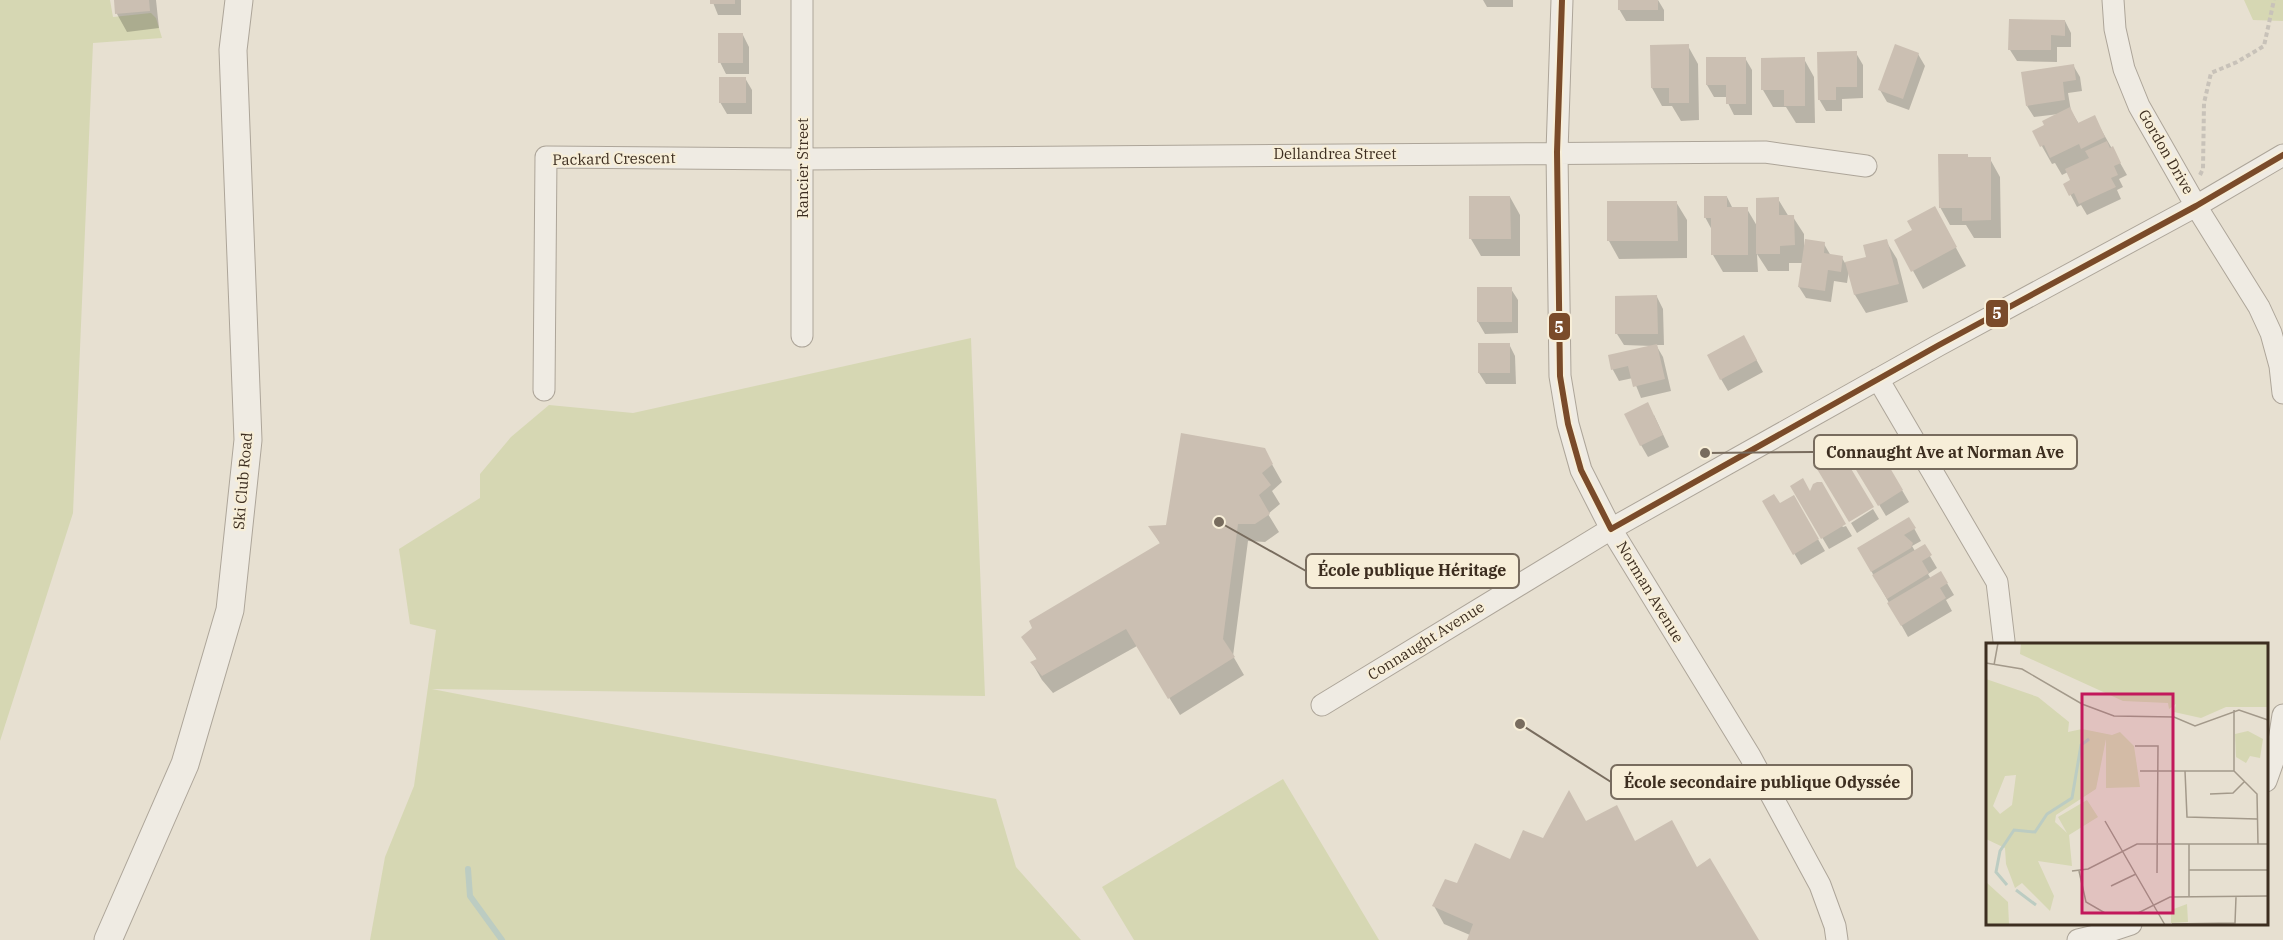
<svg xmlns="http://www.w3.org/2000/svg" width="2283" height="940" font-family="'IBM Plex Serif',serif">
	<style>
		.green { fill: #d6d7b3 }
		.shadow { fill: #0003 }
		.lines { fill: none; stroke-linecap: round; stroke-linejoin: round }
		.stream { stroke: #bcccc2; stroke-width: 6 }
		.building { fill: #cbbfb2 }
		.minor-casing { stroke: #ada599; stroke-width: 23 }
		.tertiary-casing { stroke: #ada599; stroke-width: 29 }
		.path { stroke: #c8c2b9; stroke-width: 4; stroke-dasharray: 4.5 3; stroke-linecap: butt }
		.minor { stroke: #efebe3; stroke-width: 21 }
		.tertiary { stroke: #efebe3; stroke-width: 27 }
		.bus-1-casing { stroke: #f7eed8; stroke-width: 10 }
		.bus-1 { stroke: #7a4b2a; stroke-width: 6 }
		.labels { text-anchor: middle; stroke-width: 4.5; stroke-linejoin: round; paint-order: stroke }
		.street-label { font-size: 15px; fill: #3d2e20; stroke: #f7eed8 }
		.inset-river { fill: none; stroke: #bcccc2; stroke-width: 3 }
		.inset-road { fill: none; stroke: #a3998a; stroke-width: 1.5 }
		.view { fill: #c2185b; fill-opacity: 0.15; stroke: #c2185b; stroke-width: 3 }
		.inset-edge { fill: none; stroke: #3d2e20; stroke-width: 3 }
		.leader { fill: none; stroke: #786c5e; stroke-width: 2 }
		.callout-dot { fill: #786c5e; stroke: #f7eed8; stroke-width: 2 }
		.callout { fill: #f7eed8; stroke: #786c5e; stroke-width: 2 }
		.callout-label { font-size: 16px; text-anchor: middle; font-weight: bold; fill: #3d2e20 }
		.line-badge { stroke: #f7eed8; stroke-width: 2 }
		.badge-label { font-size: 16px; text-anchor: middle; font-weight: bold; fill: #fff }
	</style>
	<rect width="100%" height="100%" fill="#e7e0d1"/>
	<!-- green -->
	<path class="green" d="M0,0h110l3,17 38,-4 5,5 6,20 -69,5 -20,470 -73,228z
		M2244,0h39v21l-30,-1z
		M971,338l14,358 -553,-7 564,110 20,68 65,73h-711l15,-83 29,-71 22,-156 -26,-6 -11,-75 81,-51v-24l31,-37 38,-32 84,8z
		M1283,779l96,161h-245l-32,-53z"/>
	<!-- shadow -->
	<path class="shadow" d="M115,0h41l3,28 -32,4 -10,-18z
		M712,0h29v15h-23z
		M1483,0h30v7h-26z
		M1619,0h39l6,10v11h-38l-7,-12z
		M2065,21l6,12v14h-14v15l-40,-1 -7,-11z
		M743,35l6,12v27h-23l-6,-12z
		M1688,46l10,18 1,56 -18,1 -9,-15h-10l-10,-18z
		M1856,53l7,12v33l-21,1v12h-16l-7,-12z
		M1918,54l7,12 -16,44 -22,-8 -7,-12z
		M1707,58h38l7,12v45h-18l-6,-12v-6h-14l-7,-12z
		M1804,59l10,18 1,46h-19l-10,-16h-13l-10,-17z
		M2073,65l7,12 2,14 -14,2 3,18 8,13 15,-7 33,58 -8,4 4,8 -6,3 4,9 -34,16 -6,-10 -4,2 -12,-23 7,-3 -4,-9 -6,3 -7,-12 -3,1 -18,-32 12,-6 13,-12 -25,3 -7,-11z
		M745,78l7,12v24h-25l-7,-12z
		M1969,159h21l10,18 1,61h-27l-8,-13h-16l-10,-18z
		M1510,197l10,18v41h-39l-10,-17z
		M1727,197l6,12h14l10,17 21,-27 11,18h4l11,17v13l20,-3 7,12 11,2 3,5 22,-5 19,-17 11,18 11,43 -42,11 -11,-18 -6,-25 -2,13 -13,-2 -3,21 -25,-4 -7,-11 4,-24h-14v8h-21l-11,-17 1,18h-35l-10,-17 -1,-25 -7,-13z
		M1676,202l11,18v38l-68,1 -10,-18 -1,-38z
		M1944,226l22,40 -43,23 -27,-49z
		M1511,289l7,11v33l-33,1 -7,-12z
		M1657,297l6,12 1,36h-8l7,12 8,34 -30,7 -8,-20 -14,3 -6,-11 -4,-14 43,-10 -28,-1 -7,-11z
		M1509,344l6,12 1,28h-30l-7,-11z
		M1750,348l13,24 -35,19 -7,-12z
		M1654,415l15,32 -21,10 -7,-12z
		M1876,446l33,56 -23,14 -37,-61 19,-4z
		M1264,450l18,32 -10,9 8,13 -12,10 11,18 -14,10 -17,-1 -15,115 11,19 -64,40 -43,-69 -84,47 -11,-13 -10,-17 6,-2 -15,-24 138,-92 -10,-18 17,-1z
		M1792,487l19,7 32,33 3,-1 6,10 -23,13z
		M1793,497l32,54 -24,14 -37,-63 15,3z
		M1873,509l6,10 -22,14 -6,-10z
		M1909,519l12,22 -9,5 3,5 9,-5 13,22 -9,6 3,5 10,-6 13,22 -8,5 6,11 -44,26 -49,-88z
		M1586,823l111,46 60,71h-289l2,-5 -26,-11 -10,-18 24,-21 53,-24 33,-21z"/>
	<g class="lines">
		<!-- stream -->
		<path class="stream" d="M468,869l2,27 32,44"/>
	</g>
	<!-- building -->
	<path class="building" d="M114,0h35l1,11 -35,3z
		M710,0h25v4h-25z
		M1618,0h40v10h-40z
		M2009,19l56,1v16l-14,-1v15h-43z
		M718,33h25v30h-25z
		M1689,44v59h-20v-15h-18l-1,-43z
		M1895,44l24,9 -16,46 -25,-9z
		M1857,51v36h-21v13h-18l-1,-48z
		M1706,57h40v47h-20v-19h-20z
		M1805,57v49h-21v-16h-23v-32z
		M2074,64l2,16 -13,2 2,18 -39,6 -5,-34z
		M719,77h27v26h-27z
		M2070,107l8,16 17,-8 10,22 -24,12 -2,-5 -29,14 -6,-13 -4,2 -8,-16 12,-6 -2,-4z
		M2107,141l3,7 3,-2 8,17 -7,3 4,9 -7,3 5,9 -37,17 -5,-11 -5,3 -6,-12 7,-4 -5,-11 24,-11 -4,-7z
		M1938,154h30v3h23v63l-29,1v-13h-23z
		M1469,196h41l1,43h-42z
		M1704,196h23v11h21v48h-37v-37h-7z
		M1779,197v18h15l1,30 -15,1v8h-24v-56z
		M1607,201h70l1,40h-71z
		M1935,206l22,41 -46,25 -17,-32 18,-10 -5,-9z
		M1805,239l20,3 -1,11 19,3 -2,16 -13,-2 -3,21 -27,-4z
		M1887,239l12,45 -45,11 -9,-33 21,-5 -3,-12z
		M1477,287h35v35h-35z
		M1657,295l1,39h-43v-38z
		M1744,335l13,25 -37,20 -13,-25z
		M1478,343h32v30h-32z
		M1657,344l8,35 -32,8 -5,-21 -17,4 -3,-15z
		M1648,402l15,33 -23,11 -16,-32z
		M1181,433l84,15 8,16 -11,9 9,12 -12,10 11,19 -15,10h-17l-15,115 12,18 -67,42 -42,-70 -84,47 -12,-14 7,-3 -16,-22 11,-9 -3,-7 131,-78 -12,-17 18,-1z
		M1866,444l3,5 7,-5 27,46 -25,16 -31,-51z
		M1830,461l5,8 12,-7 27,45 -25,15 -32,-53z
		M1803,478l7,13 3,-7 4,-2h5l24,42 -25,15 -31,-53z
		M1774,494l6,9 14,-8 25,44 -26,16 -31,-54z
		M1909,517l7,11 -12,7 9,8 -2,5 -40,24 -14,-24z
		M1925,544l7,11 -10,6 7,12 -42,26 -15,-24z
		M1941,571l7,12 -8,5 6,10 -45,28 -14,-23z
		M1569,790l17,31 31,-16 18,36 37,-21 25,47 13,-9 49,82h-292l6,-16 -41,-18 13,-27 12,4 18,-40 35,16 13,-29 20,8z"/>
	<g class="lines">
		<!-- minor casing -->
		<g class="minor-casing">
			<path id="minor" d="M802,0v336
				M1562,0l-5,152 3,224 8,48 13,46 30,59 139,227 70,129 15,41 2,14
				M2113,0l2,29 9,40 15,37 57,100 63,101 12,26 9,33 3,27
				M1878,379l119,203 7,59
				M544,390l2,-233 257,2 962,-7 101,14
				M1322,705l289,-176 328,-184 257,-139 87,-51
				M2266,781l12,-34 5,-32
				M2078,940l17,-4 36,-12"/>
		</g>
		<!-- tertiary casing -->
		<g class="tertiary-casing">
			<path id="tertiary" d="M108,940l77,-176 45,-154 18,-170 -15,-390 6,-50"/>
		</g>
		<!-- path -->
		<path class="path" d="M2200,175l3,-6 1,-66 7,-30 26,-11 27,-16 10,-46"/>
		<!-- minor -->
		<use href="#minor" class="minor"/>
		<!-- tertiary -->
		<use href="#tertiary" class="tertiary"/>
		<!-- bus-1 casing -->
		<g class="bus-1-casing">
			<path id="bus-1" d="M1562,0l-5,152 3,224 8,48 13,46 30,59 328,-184 257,-139 87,-51"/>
		</g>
		<!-- bus-1 -->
		<use href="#bus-1" class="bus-1"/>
	</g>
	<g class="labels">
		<!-- street labels -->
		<g class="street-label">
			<text transform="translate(2166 152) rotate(60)" y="5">Gordon Drive</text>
			<text x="1335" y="159">Dellandrea Street</text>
			<text transform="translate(614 159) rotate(-1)" y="5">Packard Crescent</text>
			<text transform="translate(803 168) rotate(-90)" y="5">Rancier Street</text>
			<text transform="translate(243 481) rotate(-85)" y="5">Ski Club Road</text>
			<text transform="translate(1650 592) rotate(59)" y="5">Norman Avenue</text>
			<text transform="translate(1426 641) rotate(-32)" y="5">Connaught Avenue</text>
		</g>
	</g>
	<!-- overview -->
	<g transform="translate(1986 643)">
		<rect width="282" height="282" fill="#e7e0d1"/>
		<path d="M35,0h247v64h-42l-25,11 -27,-6 2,-8 -7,5 -1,-6 -45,-2 -103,-47zM0,36l52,18 31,25 -1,10 14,-3 30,6 8,-3 14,14 6,41 -34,1v-49l-10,50 -40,26 -1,7 12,11 -9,-16 29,-17 11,17 -29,18 3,31 -34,-5 16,35 -4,15 -28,-28 -7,5 -9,-24 -1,-16 -19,-9zM30,132l-4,30 -12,9 -7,-8 12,-30zM262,88l15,8 -3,19 -10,-2 -4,7 -10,-6 -1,-23zM0,239l22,20 1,23h-23zM201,261l1,18 -17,1v-13z" fill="#d6d7b3" fill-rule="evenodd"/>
		<path class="inset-river" d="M21,242l-11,-13 4,-21 14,-21 21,2 12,-18 25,-16 9,-53 8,-6M30,247l20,15"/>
		<path class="inset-road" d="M0,20l36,6 60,35 32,12 60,1 21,9 44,-16 29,10M8,22l4,-22M149,103h23l-1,127M154,128h94l23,23 1,50M199,128l2,46 70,2M248,128v-61M224,151l23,-1 12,-12M119,178l60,104M203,201v52M203,227h79M86,228l16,-2 49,-25h131M93,228l7,31 19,11h33l32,-16 98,-1M125,243l25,-12M186,281l63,-1 1,-26"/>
		<path class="view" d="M96,51h91v219h-91z"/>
		<rect width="282" height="282" class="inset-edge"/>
	</g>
	<!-- callouts -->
	<path class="leader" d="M1705 453L1814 452M1219 522L1306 571M1520 724L1611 782"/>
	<g class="callout-dot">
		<circle cx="1705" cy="453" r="6"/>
		<circle cx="1219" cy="522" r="6"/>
		<circle cx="1520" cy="724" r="6"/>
	</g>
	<g class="callout">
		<rect x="1814" y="435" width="263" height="34" rx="6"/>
		<rect x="1306" y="554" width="213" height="34" rx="6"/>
		<rect x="1611" y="765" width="301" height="34" rx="6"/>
	</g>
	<g class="callout-label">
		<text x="1945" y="458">Connaught Ave at Norman Ave</text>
		<text x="1412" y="576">École publique Héritage</text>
		<text x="1762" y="788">École secondaire publique Odyssée</text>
	</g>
	<g class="line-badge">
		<rect x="1985" y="299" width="24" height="29" rx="6" fill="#7a4b2a"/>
		<rect x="1548" y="312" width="23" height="29" rx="6" fill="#7a4b2a"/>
	</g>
	<g class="badge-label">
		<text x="1997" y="319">5</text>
		<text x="1559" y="333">5</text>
	</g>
</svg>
